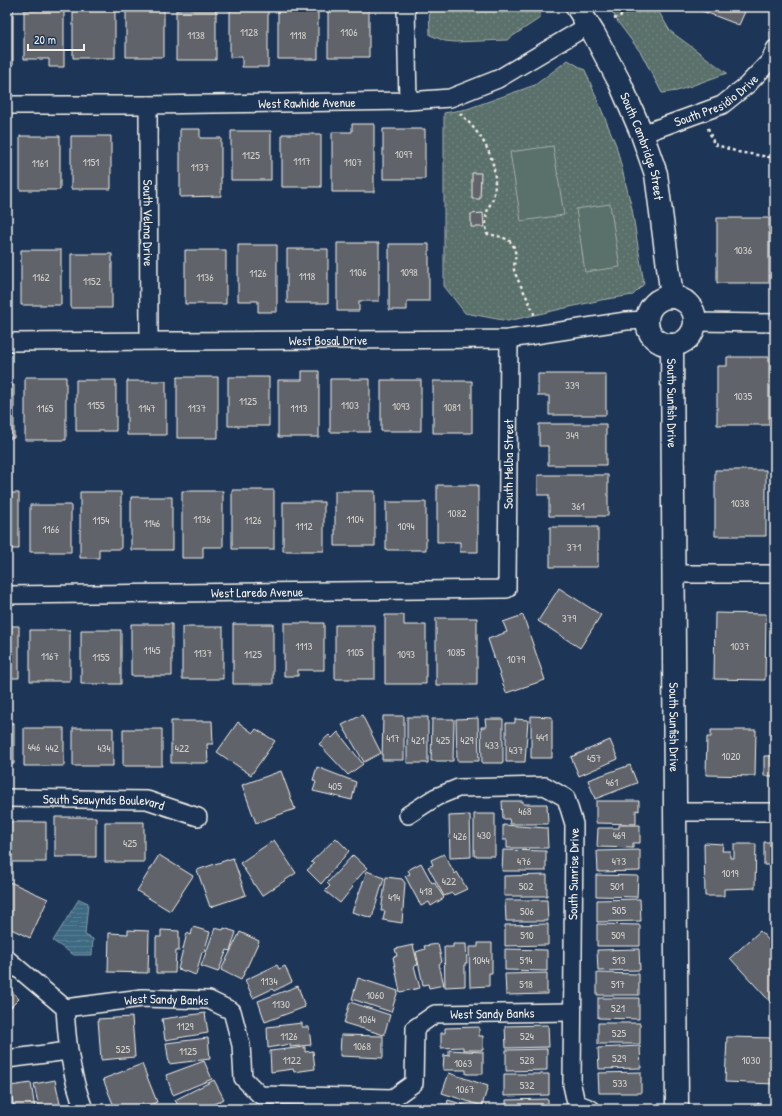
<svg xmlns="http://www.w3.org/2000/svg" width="782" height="1116" font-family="'Patrick Hand',sans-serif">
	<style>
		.park { fill: url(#park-dots); stroke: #a7b0aa }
		.pitch { fill: #5a6f6b; stroke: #a7b0aa }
		.water { fill: url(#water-rules); stroke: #869faa }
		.building { fill: #61646b; stroke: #f4f1e8 }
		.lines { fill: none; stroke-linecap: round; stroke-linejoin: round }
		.street-casing { stroke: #f4f1e8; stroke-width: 20 }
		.secondary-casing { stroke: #f4f1e8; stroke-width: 25 }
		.path { stroke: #f4f1e8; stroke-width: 2.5; stroke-dasharray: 3 3; stroke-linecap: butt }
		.street { stroke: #1d3557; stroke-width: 17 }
		.secondary { stroke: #1d3557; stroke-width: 22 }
		.labels { text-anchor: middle; stroke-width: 3.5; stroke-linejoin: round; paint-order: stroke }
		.number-label { font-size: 11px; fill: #cfcec9 }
		.street-label { font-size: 13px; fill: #f4f1e8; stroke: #1d3557 }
	</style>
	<defs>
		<pattern id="park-dots" width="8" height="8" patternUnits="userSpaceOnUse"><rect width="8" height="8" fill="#5a6f6b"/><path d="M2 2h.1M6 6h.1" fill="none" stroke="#728480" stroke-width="1.8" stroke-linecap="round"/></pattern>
		<pattern id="water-rules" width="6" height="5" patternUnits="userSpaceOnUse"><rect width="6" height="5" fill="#3d6981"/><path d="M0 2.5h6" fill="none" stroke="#5a7f93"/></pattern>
	</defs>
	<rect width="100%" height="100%" fill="#1d3557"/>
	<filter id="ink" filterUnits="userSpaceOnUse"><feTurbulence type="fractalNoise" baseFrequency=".025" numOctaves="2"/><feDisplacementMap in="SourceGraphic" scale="8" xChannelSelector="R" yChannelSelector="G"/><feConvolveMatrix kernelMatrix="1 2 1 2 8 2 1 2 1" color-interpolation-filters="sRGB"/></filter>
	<g filter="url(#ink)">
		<!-- park -->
		<path class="park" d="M429,7h111v11l-33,22 -52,2 -10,-1 -15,-6z
			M610,7h46l14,24 57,42 -50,18 -15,2 -21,-40 -24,-32z
			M568,60l17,10 31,75 16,64 12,75 -11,11 -32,5 -93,21 -43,-8 -21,-27v-173l23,-4 68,-24z"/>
		<!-- pitch -->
		<path class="pitch" d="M553,146l11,69 -43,6 -11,-69z
			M610,204l10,63 -35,5 -9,-63z"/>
		<!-- water -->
		<path class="water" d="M79,899l9,4 -3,32 8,4 -1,16h-18l-21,-14z"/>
		<!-- building -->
		<path class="building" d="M7,7h6v57h-6z
			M37,7h27v60h-15v-8h-25v-49h13z
			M73,7h42v51h-42z
			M230,7h38v60h-26v-10h-12z
			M328,7h41v50h-41z
			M692,7h55l-8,18z
			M126,10h38v47h-38z
			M176,10h40v50h-40z
			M278,11h40v48h-40z
			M352,124h22v68h-42v-60h20z
			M7,129h3v68h-3z
			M180,129h20v9h21v58l-41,1z
			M383,129h42v50h-42z
			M231,131h40v49h-40z
			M282,134h39v53h-39z
			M20,136h40v54h-40z
			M71,136h40v53h-40z
			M472,173h9l-1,26h-8z
			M483,213l1,14h-13v-13z
			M717,218h52v65h-52z
			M337,243h42v58h-20v10h-22z
			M389,244h40v57h-22v9h-18z
			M238,245h39v67h-19v-11h-20z
			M7,247h3v67h-3z
			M287,249h41v54h-41z
			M21,250h40v55h-40z
			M185,250h41v54h-41z
			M71,254h41v54h-41z
			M727,357h42v68h-52v-59h10z
			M302,371h17v66h-41v-57h24z
			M538,374h68v41h-57v-19h-11z
			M25,377h41v63h-41z
			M177,377h41v61h-41z
			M228,377h41v49h-41z
			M330,379h40v53h-40z
			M76,380h40v51h-40z
			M381,380h40v51h-40z
			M127,381h39v54h-39z
			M433,381h39v52h-39z
			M7,385h7v53h-7z
			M539,424h67v41h-58v-19h-9z
			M715,470h51v66h-51z
			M538,475h70v41h-59v-21h-11z
			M437,485h41v67h-18v-10h-23z
			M232,490h42v59h-42z
			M182,491h41v56h-20v11h-21z
			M335,491h40v55h-40z
			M80,492h41v57h-22v9h-19z
			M7,493h12v56h-12z
			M131,497h41v53h-41z
			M283,502h41v49h-41z
			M386,502h40v48h-40z
			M30,505h41v47h-41z
			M550,527h48v40h-48z
			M559,588l42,27 -21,33 -42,-27z
			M715,613l51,1 -1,66 -51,-1z
			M385,615h19v10h22v59h-41z
			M523,615l22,65 -39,13 -18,-54 19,-7 -4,-10z
			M436,618h41v67h-41z
			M284,623h40v47h-26v6h-14z
			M131,624h41v52h-41z
			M233,624h40v60h-40z
			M335,625h40v54h-40z
			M7,626h12v52h-12z
			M182,627h41v52h-41z
			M30,630h40v51h-40z
			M81,630h40v54h-40z
			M362,715l19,38 -17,9 -22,-37z
			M383,716h21v44h-22z
			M531,716l21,1v41h-21z
			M407,717h21v46h-21z
			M478,718l1,43h-22l-1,-42z
			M432,719h22l-1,42h-22z
			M485,719h18v44h-21l-1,-36h5z
			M515,719l13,1 -3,42h-19v-39h9z
			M171,721h41l1,23h-6l1,19h-37z
			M238,722l15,11 3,-4 19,12 -24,34 -34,-23z
			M7,723h7v41h-7z
			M24,728h40v38h-40z
			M73,728h40v38h-40z
			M123,729h39v37h-39z
			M711,730h45l-1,46 -49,-1 1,-38h4z
			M772,730h3v46h-11v-20h8z
			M338,732l25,32 -15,11 -29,-31 10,-9 3,3z
			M610,740l8,19 -39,17 -8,-19z
			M630,765l7,18 -42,16 -7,-19z
			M317,767l39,15 -4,18 -39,-9 3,-9 -3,-2z
			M281,771l14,38 -39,14 -14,-38z
			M502,801h21v3h24l1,20h-38l-1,-5h-6z
			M596,801h43v10l-3,-1v14l-40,-1z
			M474,814h21v42h-21z
			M470,815l1,42 -21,1 -1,-42z
			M55,817h41v40h-41z
			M7,822h39v40h-39z
			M105,822h39v40h-39z
			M503,825l44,3 1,20h-41v-8h-4z
			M619,825h21v18h-7v5l-36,-1 1,-19h21z
			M336,838l13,13 -28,33 -14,-14 7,-6 -3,-2z
			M274,840l22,33 -34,23 -22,-33z
			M764,842h11v44h-2v-21h-9z
			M706,843l17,1 -1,7h8v7h4v-14h22l-1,44 -31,1v7h-19l-1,-52z
			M503,850l43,1v20h-44z
			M640,850v21l-42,1 -1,-21z
			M444,854l11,20 2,-2 10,17 -13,6 -2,-2 -8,3 -16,-29 5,-2 -2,-5z
			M159,855l34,21 -23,35 -33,-20z
			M353,855l14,13 -16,18 2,1 -13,16 -15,-12 5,-5 -3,-3z
			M233,858l13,37 -36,12 -13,-37z
			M421,863l11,20 2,-1 10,16 -13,8 -2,-4 -8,4 -16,-30 5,-2 -2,-4z
			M367,871l17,7 -12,40 -20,-6z
			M547,875v21h-43v-20z
			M596,875l42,1 -1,21 -41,-1z
			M386,877l16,2 3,4 -3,40 -19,-3 2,-9h-4z
			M10,882l38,17 -18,39 -23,-11v-37z
			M640,899l1,22 -44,1v-22z
			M505,900h42l1,21h-42z
			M548,924v21l-43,1v-21z
			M597,924l43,1v21h-43z
			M193,927l17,5 -6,20h-2l-6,23 -18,-6 9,-36 4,2z
			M215,928l8,2 1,-2 12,4 -6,19 -3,-1 -9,22 -17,-6z
			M128,930l21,1 -1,42 -40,-1 1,-39 19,1z
			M161,930l18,1v20h-3l-1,22h-19v-36h5z
			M760,931l15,16v60l-45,-49z
			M240,932l19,9 -18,39 -20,-10z
			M478,943h14v30h-3v13l-19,1 -1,-40h9z
			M438,944l4,18 -3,2 5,21 -15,3 -1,-4 -5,1 -7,-33 9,-3 -1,-3z
			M453,944h13l1,19h-2v23l-20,1 -1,-40h9z
			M413,945l5,20 -4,1 6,22 -20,4 -7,-35 4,-1 -2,-7z
			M505,949l42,1v21l-42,-1z
			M639,949l1,21 -42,1 -1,-21z
			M277,965l2,4 6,-3 7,16 -18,9 -2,-2 -19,9 -8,-18z
			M547,973v21l-41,1 -1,-21z
			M597,973l42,1v21h-42z
			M358,978l40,13 -7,21 -39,-13z
			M7,986l12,13 -12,12z
			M298,986l7,21 -40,15 -7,-21z
			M598,998h41v21l-41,-1z
			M350,1002l40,13 -6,20 -40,-12z
			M205,1013l3,20 -43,7 -3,-21z
			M132,1017l3,40 -34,3 -3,-41z
			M302,1023v4h7l2,18 -21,2v-3l-22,4 -1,-21z
			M598,1023h42v21h-42z
			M548,1025l1,22 -43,1 -1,-22z
			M479,1027v9h4v14h-20v-3l-22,1v-15h4v-5z
			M341,1035l42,1v22l-43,-2z
			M727,1037l48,1v46l-50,-2z
			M208,1038l2,21 -41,5 -3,-21z
			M640,1046l1,22 -42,1 -1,-21z
			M305,1047v5l8,-1 2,18 -21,3 -1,-3 -22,3 -1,-21z
			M547,1049v21l-41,1v-21z
			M449,1050l34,2v22h-17v-4h-23l1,-15 5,1z
			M204,1061l8,18 -39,16 -7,-20z
			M142,1064l15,38 -17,7h-25l-12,-30z
			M641,1072v21h-42l-1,-20z
			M449,1073l39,13 -6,20 -40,-13z
			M504,1074h45v21l-45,1z
			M55,1080l6,29h-22l-5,-25z
			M214,1080l10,19 -20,10h-24l-5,-9z
			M31,1083l4,26h-21l-4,-23z
			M548,1099v10h-42v-9z
			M448,1100l30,9h-38l2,-5 5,1z
			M758,1103l8,6h-13z"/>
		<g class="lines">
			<!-- street casing -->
			<g class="street-casing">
				<g id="street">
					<path d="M406,7l2,94"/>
					<path id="s1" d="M7,105h141l260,-4 42,-3 48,-19 91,-54"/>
					<path id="s2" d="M148,105l1,235"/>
					<path id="s3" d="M642,134l80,-29 25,-20 23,-24 5,-12"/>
					<path d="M695,322l80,1"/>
					<path id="s4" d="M7,342l502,-3 117,-18 21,-1"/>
					<path d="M674,574h101"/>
					<path id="s5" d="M7,595l500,-6 2,-250"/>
					<path id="s6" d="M7,798l140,2 51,17"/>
					<path d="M675,812h100"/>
					<path d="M408,815l28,-18 22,-9 87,-2 21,12 8,26 -2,261 4,18 15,6"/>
					<path d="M7,959l58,49c2,35 6,68 19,101"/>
					<path id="s7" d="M65,1008l77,-10 67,2 23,11 9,34 2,33 17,17 133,3 21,-15 1,-55 20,-14 136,-2"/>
					<path d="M7,1059l61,-8"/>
				</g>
			</g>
			<!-- secondary casing -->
			<g class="secondary-casing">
				<g id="secondary">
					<path id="s8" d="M577,7l17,27 26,49 22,51 14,40 16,123"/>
					<circle cx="671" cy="321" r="24"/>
					<path id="s9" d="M672,345l5,764"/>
				</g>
			</g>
			<!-- path -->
			<path class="path" d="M614,19l25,-12
				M460,113c24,24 41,50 33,85 -1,5 -4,7 -5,11 -3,7 -2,18 -1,25 17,3 31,5 28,27 -1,4 -2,8 0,12 6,15 15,28 20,44
				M708,128l6,16 24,8 37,6"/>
			<!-- street -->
			<use href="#street" class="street"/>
			<!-- secondary -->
			<use href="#secondary" class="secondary"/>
		</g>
	</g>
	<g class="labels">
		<!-- number labels -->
		<g class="number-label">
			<text x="249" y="36">1128</text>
			<text x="349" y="36">1106</text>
			<text x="196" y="39">1138</text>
			<text x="298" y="39">1118</text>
			<text x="404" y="158">1097</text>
			<text x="251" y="159">1125</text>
			<text x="302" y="165">1117</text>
			<text x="91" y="166">1151</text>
			<text x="353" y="166">1107</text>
			<text x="40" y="167">1161</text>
			<text x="200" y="171">1137</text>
			<text x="743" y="254">1036</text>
			<text x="358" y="276">1106</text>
			<text x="409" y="276">1098</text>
			<text x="258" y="277">1126</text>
			<text x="307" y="280">1118</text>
			<text x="41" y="281">1162</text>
			<text x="205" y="281">1136</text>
			<text x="92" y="285">1152</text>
			<text x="572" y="389">339</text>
			<text x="743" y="400">1035</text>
			<text x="248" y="405">1125</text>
			<text x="96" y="409">1155</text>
			<text x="350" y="409">1103</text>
			<text x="401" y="410">1093</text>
			<text x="452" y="411">1081</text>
			<text x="45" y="412">1165</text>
			<text x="147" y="412">1147</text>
			<text x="197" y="412">1137</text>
			<text x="299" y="412">1113</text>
			<text x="572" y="439">349</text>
			<text x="740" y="507">1038</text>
			<text x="578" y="510">361</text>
			<text x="457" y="517">1082</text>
			<text x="202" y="523">1136</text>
			<text x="355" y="523">1104</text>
			<text x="101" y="524">1154</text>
			<text x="253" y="524">1126</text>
			<text x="152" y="527">1146</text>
			<text x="304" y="530">1112</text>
			<text x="406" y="530">1094</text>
			<text x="51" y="533">1166</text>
			<text x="574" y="551">371</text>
			<text x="569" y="622">379</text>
			<text x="304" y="650">1113</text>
			<text x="740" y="650">1037</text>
			<text x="152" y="654">1145</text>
			<text x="355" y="656">1105</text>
			<text x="456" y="656">1085</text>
			<text x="203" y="657">1137</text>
			<text x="253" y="658">1125</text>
			<text x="406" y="658">1093</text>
			<text x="50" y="660">1167</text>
			<text x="101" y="661">1155</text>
			<text x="516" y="663">1079</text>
			<text x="542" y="741">441</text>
			<text x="393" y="742">417</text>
			<text x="418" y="744">421</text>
			<text x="443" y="744">425</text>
			<text x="467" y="744">429</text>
			<text x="492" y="749">433</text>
			<text x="34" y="751">446</text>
			<text x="52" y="752">442</text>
			<text x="104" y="752">434</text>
			<text x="182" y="752">422</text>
			<text x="516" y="754">437</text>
			<text x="731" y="760">1020</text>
			<text x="594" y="762">457</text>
			<text x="612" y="786">461</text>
			<text x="335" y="790">405</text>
			<text x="525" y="815">468</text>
			<text x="484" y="839">430</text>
			<text x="619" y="839">469</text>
			<text x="460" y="840">426</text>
			<text x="130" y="847">425</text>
			<text x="524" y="865">476</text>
			<text x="619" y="865">473</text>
			<text x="730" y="877">1019</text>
			<text x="449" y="885">422</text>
			<text x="526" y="890">502</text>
			<text x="617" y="890">501</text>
			<text x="426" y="895">418</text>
			<text x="394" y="901">414</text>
			<text x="619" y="914">505</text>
			<text x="527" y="915">506</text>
			<text x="527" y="939">510</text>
			<text x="618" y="939">509</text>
			<text x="481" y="964">1044</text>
			<text x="526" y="964">514</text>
			<text x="619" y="964">513</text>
			<text x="269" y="985">1134</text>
			<text x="526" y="988">518</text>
			<text x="618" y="988">517</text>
			<text x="375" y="999">1060</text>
			<text x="281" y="1008">1130</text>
			<text x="618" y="1012">521</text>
			<text x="367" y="1023">1064</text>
			<text x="185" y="1030">1129</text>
			<text x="619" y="1037">525</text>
			<text x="289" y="1040">1126</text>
			<text x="527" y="1040">524</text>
			<text x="362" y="1050">1068</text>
			<text x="123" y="1053">525</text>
			<text x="188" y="1055">1125</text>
			<text x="619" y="1062">529</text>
			<text x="292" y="1064">1122</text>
			<text x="527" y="1064">528</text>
			<text x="751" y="1064">1030</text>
			<text x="463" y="1067">1063</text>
			<text x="620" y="1087">533</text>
			<text x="527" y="1089">532</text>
			<text x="465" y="1093">1067</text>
		</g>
		<!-- street labels -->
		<g class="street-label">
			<text dy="5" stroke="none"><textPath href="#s3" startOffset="82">South Presidio Drive</textPath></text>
			<text dy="5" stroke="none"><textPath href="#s1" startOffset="300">West Rawhide Avenue</textPath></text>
			<text dy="5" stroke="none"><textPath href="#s8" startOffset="155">South Cambridge Street</textPath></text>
			<text dy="5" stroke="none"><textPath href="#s2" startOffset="118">South Velma Drive</textPath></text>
			<text dy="5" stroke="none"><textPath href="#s4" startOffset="321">West Bosal Drive</textPath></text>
			<text dy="5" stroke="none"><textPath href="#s9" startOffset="58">South Sunfish Drive</textPath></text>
			<text dy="5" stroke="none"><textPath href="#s5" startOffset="625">South Melba Street</textPath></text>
			<text dy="5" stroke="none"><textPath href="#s5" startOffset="250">West Laredo Avenue</textPath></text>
			<text dy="5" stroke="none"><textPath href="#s9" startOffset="382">South Sunfish Drive</textPath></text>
			<text dy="5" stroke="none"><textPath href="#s6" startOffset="97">South Seawynds Boulevard</textPath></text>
			<text transform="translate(573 874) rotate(-89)" y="5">South Sunrise Drive</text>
			<text dy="5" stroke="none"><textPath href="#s7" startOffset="102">West Sandy Banks</textPath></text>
			<text dy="5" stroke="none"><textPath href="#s7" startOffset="558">West Sandy Banks</textPath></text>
		</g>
	</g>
	<!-- margin -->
	<rect width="782" height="1116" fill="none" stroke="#1d3557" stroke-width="24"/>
	<rect x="12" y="12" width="758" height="1092" fill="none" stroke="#f4f1e8" stroke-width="1.5" filter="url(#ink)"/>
	<!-- scale -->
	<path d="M28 44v6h56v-6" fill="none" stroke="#f4f1e8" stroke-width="2"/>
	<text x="34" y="44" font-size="12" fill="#f4f1e8" stroke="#1d3557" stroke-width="3" paint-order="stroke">20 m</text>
</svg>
